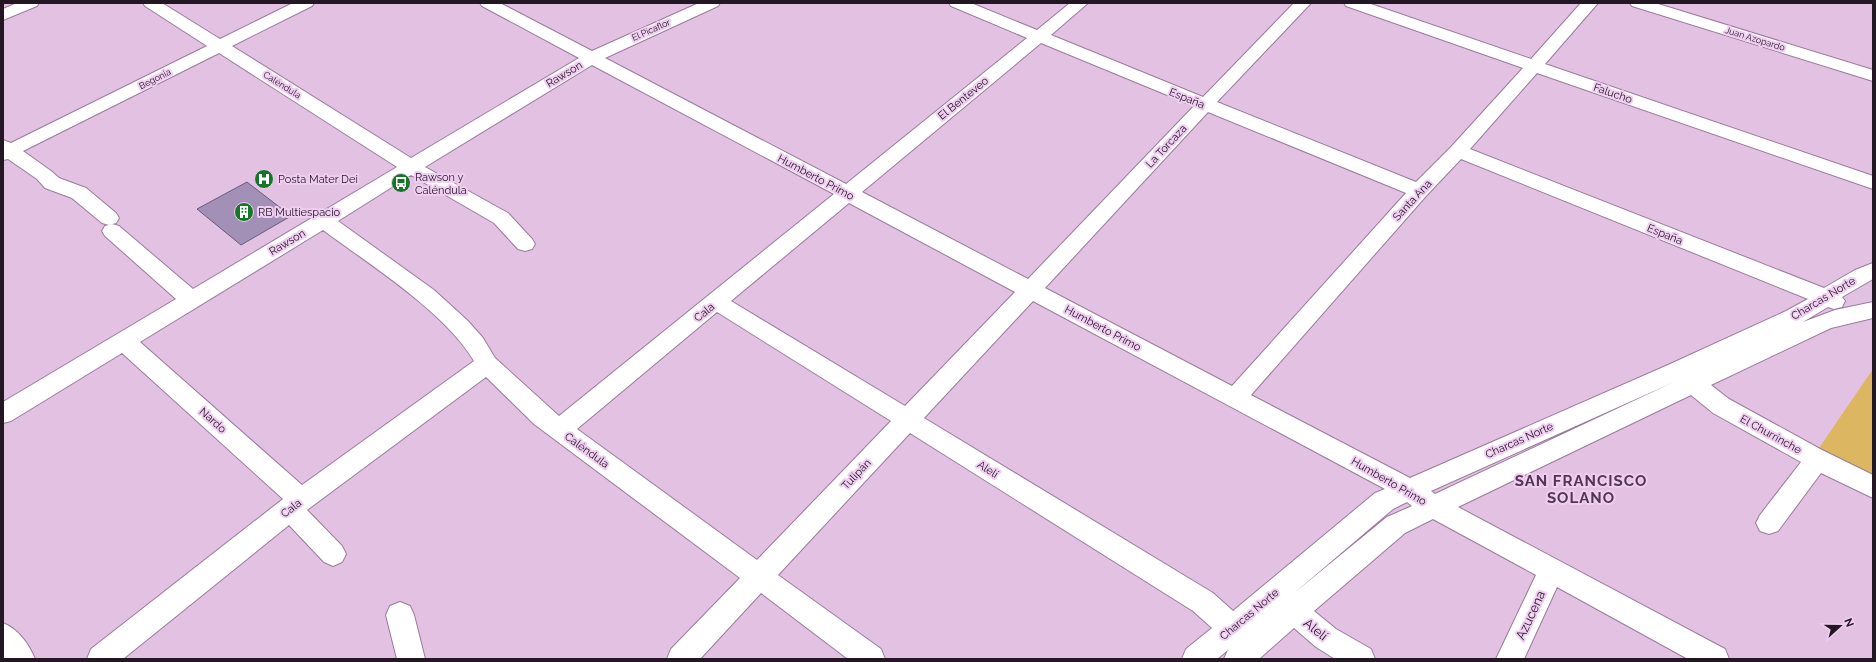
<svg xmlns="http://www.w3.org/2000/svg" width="1876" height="662" font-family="Raleway,sans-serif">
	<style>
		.green { fill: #dcb661 }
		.building { fill: #a290b7; stroke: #6b5a7e }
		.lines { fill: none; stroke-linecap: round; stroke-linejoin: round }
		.minor-casing { stroke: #9a7b9b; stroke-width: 2 }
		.minor { fill: #fff; fill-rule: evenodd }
		.labels { text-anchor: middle; stroke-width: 4; stroke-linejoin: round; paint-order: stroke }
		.far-street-label { font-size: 9px; fill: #231723; stroke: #f0cef1 }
		.street-label { font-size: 11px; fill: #231723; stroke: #f0cef1 }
		.poi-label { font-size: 11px; fill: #231723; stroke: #f0cef1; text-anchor: start }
		.near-street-label { font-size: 13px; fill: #231723; stroke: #f0cef1 }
		.district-label { font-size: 15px; font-weight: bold; letter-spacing: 1px; fill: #523653; stroke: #f0cef1 }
	</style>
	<rect width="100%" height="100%" fill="#e3c1e3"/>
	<!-- green -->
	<path class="green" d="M1873,369v110l-56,-28z"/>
	<!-- building -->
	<path class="building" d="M247,182l44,34 -50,29 -44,-36z"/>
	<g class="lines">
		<!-- minor casing -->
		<g class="minor-casing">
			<path id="minor" d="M17,3h22l-2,3 -34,14v-11z
				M143,3h19l58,36 73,-36h21l-2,3 -80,40 179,112 168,-100 -97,-52 -2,-3h20l92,48 107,-48h21l-2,3 -113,52 241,126 181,-146 -76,-32 -2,-3h22l66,27 33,-27h18l-37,32 152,62 91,-94h17l-94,99 199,80 35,-35 72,-79 -177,-62 -2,-3h24l163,56 50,-56h17l-53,61 328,112v13l-336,-116 -67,76 354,139 31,-18 18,-7v16l-31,18 3,4 -3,6 -8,2 -6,-2 -25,15 32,-12 38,-8v16l-42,10 -120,57 18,14 93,51 51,25v23l-52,-25 -43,58 -9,3 -9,-3 -4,-8 4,-8 41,-53 -88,-49 -22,-18 -233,112 267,142 4,10h-41l-131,-72 -33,72h-28l40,-84 -103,-56 -28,14 -91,78 22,18 35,20 4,10h-40l-19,-12 -22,-19 -35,31h-35l4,-9 -11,9h-35l4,-10 26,-21 -19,-17 -283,-178 -132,142 103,74 4,10h-37l-87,-66 -61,66h-33l4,-10 69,-71 -206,-154 -48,-47 -179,133 35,36 4,8 -4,8 -9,4 -9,-4 -35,-37 -166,134h-36l4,-10 192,-150 -161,-146 -111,68 -8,2v-21l173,-103 -71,-63 -3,-5 3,-5 7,-2 7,2 74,63 204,-122 -178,-114 -196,98 28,20 8,7 27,10 30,25 3,5 -3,5 -7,2 -7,-2 -30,-25 -27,-10 -8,-9 -29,-20 -5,1v-20l8,3 196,-97 -62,-40zM1041,43l153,63 -166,173 -166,-87zM592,65l242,129 -275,222 -64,-58 -12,-20 -15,-17 -34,-31 -96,-69 73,-46 83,48 24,26 7,2 7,-2 3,-5 -3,-5 -24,-26 -83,-46zM1208,112l198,81 -174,193 -187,-98zM1461,159l347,140 -22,12 -118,54 -258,113 -159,-83 175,-199zM849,203l166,89 -110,114 -174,-105zM323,230c47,35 121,81 151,131l-172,124 -162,-143zM1033,301l352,188 -10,4 -142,118 -20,-18 -289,-175zM717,312l174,109 -134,139 -180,-131zM1674,382l-239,112 -4,-3zM1407,502l5,4 -25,11 -94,77 100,-85z
				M1630,3h25l218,67v11l-241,-75z
				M400,602l10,4 4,9 11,44h-28l-11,-44 4,-9z
				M3,623c15,6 26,21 32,36h-31z"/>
		</g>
		<!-- minor -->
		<use href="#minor" class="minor"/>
	</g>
	<!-- icons -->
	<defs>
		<g id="hospital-disc" transform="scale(1)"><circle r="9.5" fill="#147626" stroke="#f0cef1"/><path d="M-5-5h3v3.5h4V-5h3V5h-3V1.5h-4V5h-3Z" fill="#fff"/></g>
		<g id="bus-disc" transform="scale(1)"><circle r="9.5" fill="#147626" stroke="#f0cef1"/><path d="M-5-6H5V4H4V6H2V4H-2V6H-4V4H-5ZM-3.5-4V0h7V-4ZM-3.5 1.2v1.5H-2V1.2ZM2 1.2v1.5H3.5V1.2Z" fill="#fff"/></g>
		<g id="building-disc" transform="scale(1)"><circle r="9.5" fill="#147626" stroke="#f0cef1"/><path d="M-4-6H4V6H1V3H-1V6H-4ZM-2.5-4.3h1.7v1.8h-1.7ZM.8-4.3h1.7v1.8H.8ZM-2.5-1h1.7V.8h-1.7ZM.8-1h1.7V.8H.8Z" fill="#fff"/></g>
	</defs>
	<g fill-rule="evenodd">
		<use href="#hospital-disc" x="264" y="179"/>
		<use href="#bus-disc" x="401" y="183"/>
		<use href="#building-disc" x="244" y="212"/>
	</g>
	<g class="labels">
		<!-- far-street labels -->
		<g class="far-street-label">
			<text transform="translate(651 30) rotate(-24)" y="3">El Picaflor</text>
			<text transform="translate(1755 39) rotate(17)" y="3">Juan Azopardo</text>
			<text transform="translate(155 79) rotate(-27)" y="3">Begonia</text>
			<text transform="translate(282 85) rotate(32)" y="3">Caléndula</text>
		</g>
		<!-- street labels -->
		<g class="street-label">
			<text transform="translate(564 74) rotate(-31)" y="4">Rawson</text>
			<text transform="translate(1613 93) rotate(19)" y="4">Falucho</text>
			<text transform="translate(963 98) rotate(-39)" y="4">El Benteveo</text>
			<text transform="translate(1187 98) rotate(22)" y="4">España</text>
			<text transform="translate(1166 146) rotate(-47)" y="4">La Torcaza</text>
			<text transform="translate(816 177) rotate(28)" y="4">Humberto Primo</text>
			<text transform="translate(1412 200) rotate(-47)" y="4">Santa Ana</text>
			<text transform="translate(1665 234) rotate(22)" y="4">España</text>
			<text transform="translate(287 242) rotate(-31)" y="4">Rawson</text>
			<text transform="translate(1823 298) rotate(-31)" y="4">Charcas Norte</text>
			<text transform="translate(704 312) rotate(-39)" y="4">Cala</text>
			<text transform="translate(1103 328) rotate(28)" y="4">Humberto Primo</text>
			<text transform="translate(213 420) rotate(42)" y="4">Nardo</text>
			<text transform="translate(1771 434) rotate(29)" y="4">El Churrinche</text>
			<text transform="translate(1519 440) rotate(-24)" y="4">Charcas Norte</text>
			<text transform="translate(587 450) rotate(36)" y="4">Caléndula</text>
			<text transform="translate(988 469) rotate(32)" y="4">Alelí</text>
			<text transform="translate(856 474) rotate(-47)" y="4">Tulipán</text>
			<text transform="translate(1389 481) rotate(30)" y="4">Humberto Primo</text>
			<text transform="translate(291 508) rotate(-38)" y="4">Cala</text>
			<text transform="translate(1249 614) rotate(-40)" y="4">Charcas Norte</text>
		</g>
		<!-- poi labels -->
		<g class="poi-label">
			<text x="415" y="181">Rawson y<tspan x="415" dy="13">Caléndula</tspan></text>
			<text x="278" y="183">Posta Mater Dei</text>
			<text x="258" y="216">RB Multiespacio</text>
		</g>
		<!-- near-street labels -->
		<g class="near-street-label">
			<text transform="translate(1530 615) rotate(-65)" y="5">Azucena</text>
			<text transform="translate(1316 629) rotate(38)" y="5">Alelí</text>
		</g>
		<!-- district labels -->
		<g class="district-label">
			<text x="1581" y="486">SAN FRANCISCO<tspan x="1581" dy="17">SOLANO</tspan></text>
		</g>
	</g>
	<!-- border -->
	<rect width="1876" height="662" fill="none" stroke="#231723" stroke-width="8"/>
	<!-- north arrow -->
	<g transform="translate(1840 626) rotate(69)" stroke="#f0cef1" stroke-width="3" paint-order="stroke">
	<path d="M0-3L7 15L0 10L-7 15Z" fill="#231723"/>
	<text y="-6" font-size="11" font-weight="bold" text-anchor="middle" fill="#231723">N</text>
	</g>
</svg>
